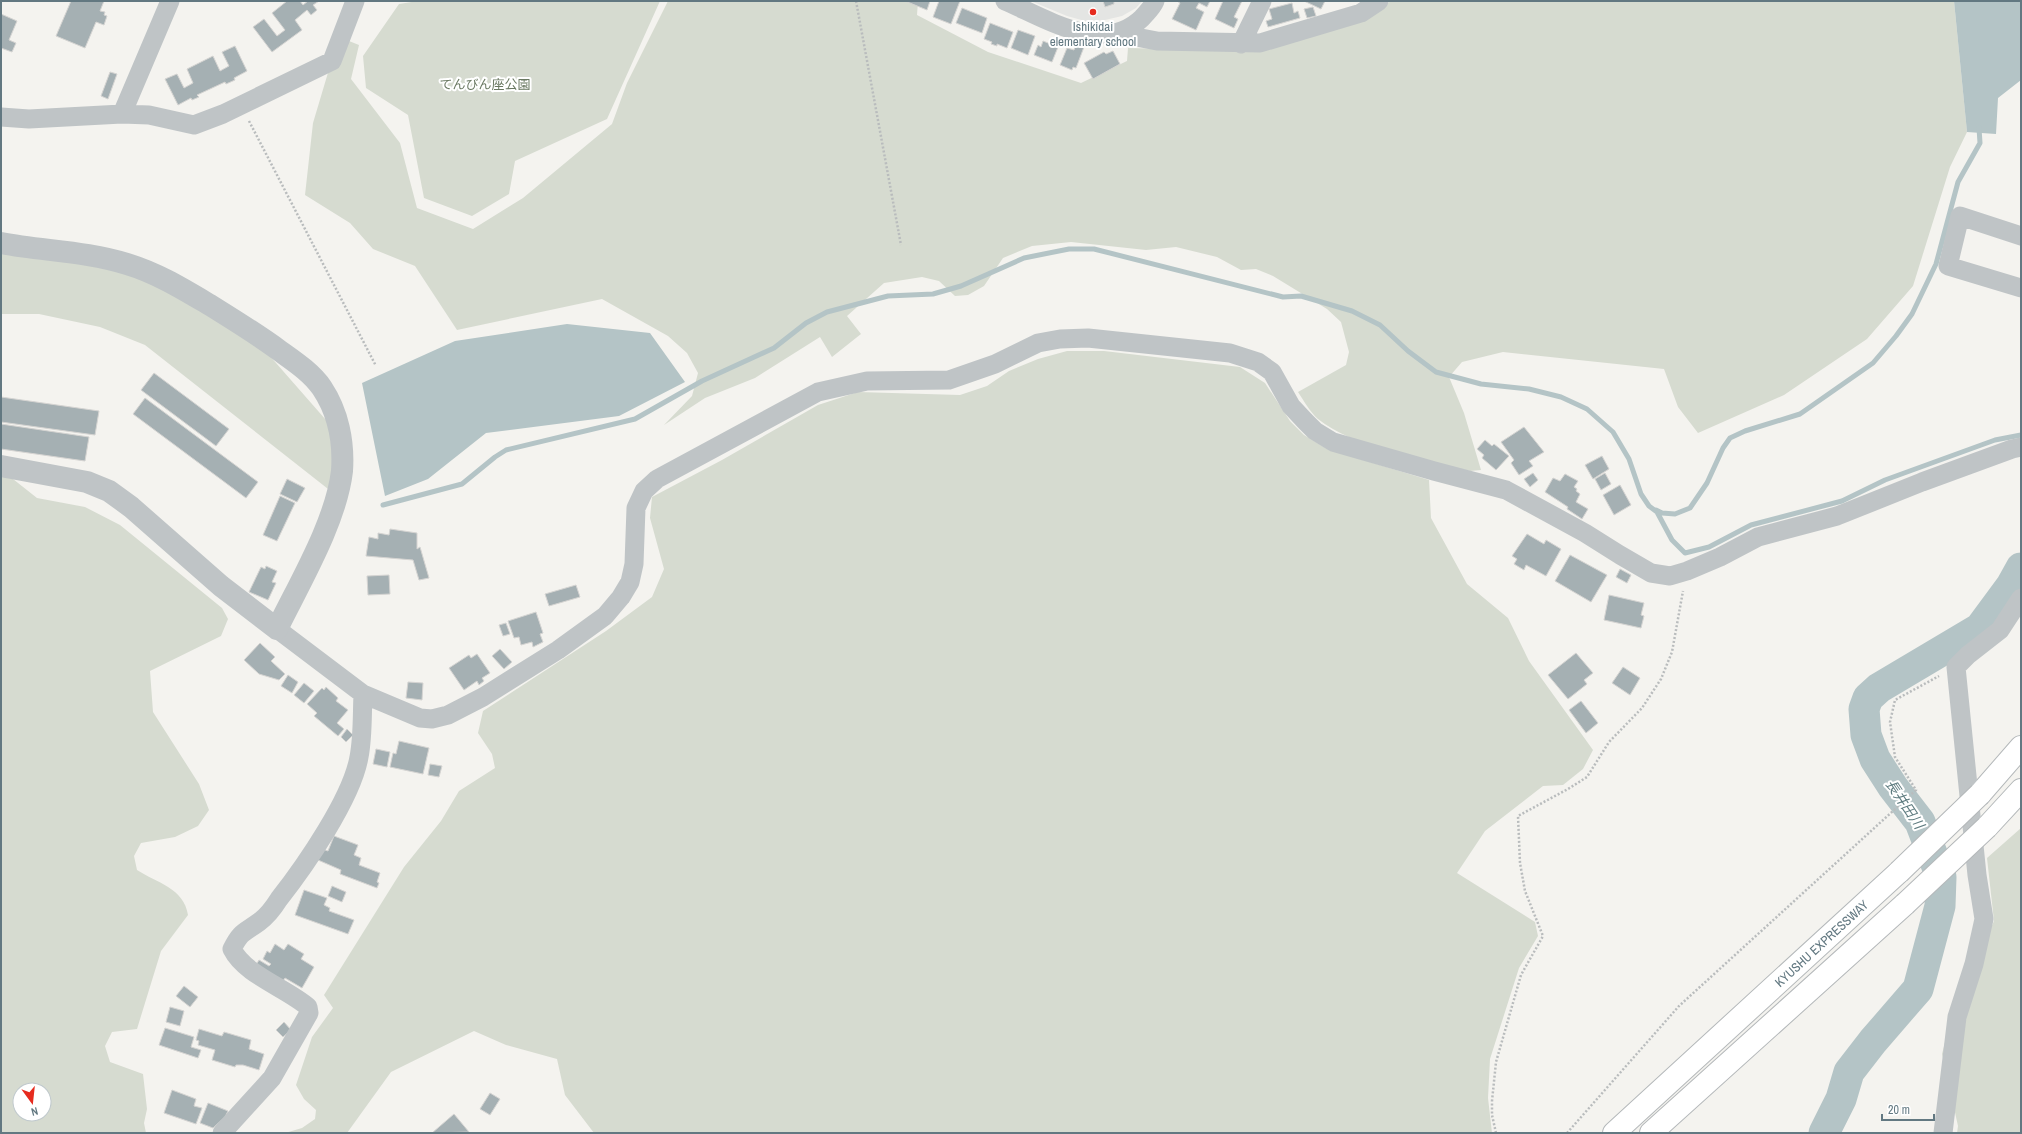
<svg xmlns="http://www.w3.org/2000/svg" width="2022" height="1134" font-family="'Archivo Narrow','Noto Sans JP',sans-serif">
	<style>
		.built { fill: #e4e5e3 }
		.green { fill: #d6dbd0; fill-rule: evenodd }
		.water { fill: #b4c4c6 }
		.lines { fill: none; stroke-linecap: round; stroke-linejoin: round }
		.stream { stroke: #b4c4c6; stroke-width: 5 }
		.river { stroke: #b4c4c6; stroke-width: 31 }
		.building { fill: #a5b0b3; stroke: #d5d4d2 }
		.motorway-casing { stroke: #b4b8ba; stroke-width: 24 }
		.path { stroke: #b9bcbd; stroke-width: 2.5; stroke-dasharray: 2 2; stroke-linecap: butt }
		.minor { stroke: #bfc4c6; stroke-width: 19 }
		.tertiary { stroke: #bfc4c6; stroke-width: 22 }
		.motorway { stroke: #fff; stroke-width: 22 }
		.motorway-bridge-casing { stroke: #b4b8ba; stroke-width: 24; stroke-linecap: butt }
		.motorway-bridge { stroke: #fff; stroke-width: 22 }
		.poi-dot { fill: #e62b1e; stroke: #fff; stroke-width: 1.5 }
		.labels { text-anchor: middle; stroke-width: 4; stroke-linejoin: round; paint-order: stroke }
		.poi-label { font-size: 13px; fill: #627881; stroke: #fff }
		.park-label { font-size: 13px; fill: #697861; stroke: #fff }
		.street-label { font-size: 13px; fill: #627881; stroke: #fff }
		.water-label { font-size: 14px; font-style: italic; fill: #5e7b7f; stroke: #fff }
	</style>
	<rect width="100%" height="100%" fill="#f4f3ef"/>
	<!-- built -->
	<path class="built" d="M1031,1h111l-6,7 -14,8 -17,4 -20,1 -18,-5z"/>
	<!-- green -->
	<path class="green" d="M418,1h242l-53,118 -92,42 -6,33 -37,22 -48,-18 -16,-83 -42,-27 -3,-32 36,-52z
		M668,1h250l-1,14 71,37 93,31 46,-22 1,-13 84,2 151,-32 28,-17h563l13,131 -17,35 -37,119 -46,53 -83,56 -86,38 -20,-26 -14,-38 -161,-17 -41,10 -13,15 15,36 17,57 -11,1c-44,-11 -118,-24 -152,-52 -8,-7 -14,-18 -20,-27l48,-27 3,-13 -8,-30 -14,-13 -54,-33 -17,-7 -15,1 -24,-13 -41,-10 -30,3 -75,-8 -39,4 -29,12 -19,28 -16,9 -13,1 -16,-15 -17,-4 -38,6 -37,33 14,18 -29,23 -12,-20 -65,41 -50,20 -41,27 28,-29 6,-23 -11,-20 -19,-17 -66,-37 -145,31 -42,-64 -42,-17 -23,-26 -45,-28 8,-72 17,-57 19,-25 10,4 -8,34 49,64 17,65 56,21 50,-31 89,-74 15,-41z
		M1,247l101,10 153,82 78,89 4,68 -192,-151 -45,-18 -61,-13h-38z
		M1067,351h37l136,16 25,16 25,38 14,14 23,14 102,31 2,38 36,66 41,34 21,43 64,89 -10,19 -20,16 -20,1 -58,45 -28,42 78,49 3,14 -19,32 -29,91 -2,39 4,35h-898l-29,-38 -8,-36 -51,-14 -32,-14 -83,41 -44,61h-62l17,-5 13,-9 1,-9 -12,-11 -8,-14 16,-48 21,-29 -9,-13 80,-128 37,-46 18,-30 36,-23 -3,-14 -14,-21 5,-22 123,-80 46,-34 12,-28 -14,-51 2,-21 70,-37 96,-55 40,-13 102,3 27,-9 22,-15 29,-12z
		M1,476l12,3 24,19 48,9 35,18 102,83 6,11 -7,17 -71,35 3,41 46,72 10,26 -11,16 -23,11 -34,6 -7,13 3,14c20,13 47,18 51,45l-27,36 -24,78 -25,3 -7,14 5,16 33,12 4,35 -3,14 2,10h-145zM20,1090h24v24h-24z
		M2021,828v305h-64l1,-7 -16,-72 10,-39 42,-94 -7,-63z"/>
	<!-- water -->
	<path class="water" d="M1954,1h67v79l-23,18 -2,36 -29,-2z
		M567,324l83,9 35,49 -66,34 -133,17 -58,46 -43,17 -23,-113 93,-42z"/>
	<g class="lines">
		<!-- stream -->
		<path class="stream" d="M383,505l79,-21 33,-27 11,-7 129,-31 67,-38 72,-33 32,-25 21,-11 61,-16 45,-2 28,-8 63,-28 45,-9h25l189,48 18,-1 51,15 28,14 28,26 28,21 45,12 48,5 32,8 26,12 26,23 16,27 12,35 8,12 8,6 15,28 13,13 24,-6 42,-22 91,-24 43,-21 110,-40 26,-5
			M1656,510l6,3 13,1 15,-6 17,-25 16,-35 7,-10 15,-7 55,-17 73,-51 23,-27 16,-22 24,-50 22,-82 22,-39 -1,-15"/>
		<!-- river -->
		<path class="river" d="M1824,1133l17,-34 8,-27 24,-31 45,-52 22,-83 1,-29 -21,-55 -27,-35 -18,-28 -9,-24 -2,-26 4,-11 11,-10 101,-60 31,-42 10,-18"/>
	</g>
	<!-- building -->
	<path class="building" d="M71,1h33l-4,10 5,1 -1,3 3,1 -3,9 -8,-3 -11,26 -29,-12z
		M287,1h13l3,4 5,-4h11l-6,4 4,5 -6,5 -4,-5 -12,10 7,10 -30,22 -19,-25 11,-8 13,17 8,-6 -13,-17z
		M905,1h25l-3,9z
		M939,1h21l-9,23 -18,-7z
		M1103,1h11v3l-9,3z
		M1177,1h33l-3,6 -8,-4 -3,5 8,4 -8,18 -24,-11 8,-16z
		M1223,1h19l-8,16 4,2 -4,9 -19,-9z
		M1304,1h21l-4,8z
		M1292,3l2,10 4,-2 2,7 -32,9 -2,-6 6,-2 -3,-10z
		M1313,7l3,9 -9,2 -3,-9z
		M962,8l25,10 -5,15 -26,-10z
		M1,14l16,7 -8,19 7,3 -4,9 -11,-4z
		M990,23l23,9 -6,16 -10,-4v2l-6,-2 1,-2 -8,-3z
		M1018,30l17,6 -7,19 -17,-7z
		M1043,41l15,6 -6,15 -18,-7 4,-10 3,2z
		M1076,44l8,3 -8,21 -3,-1 -1,3 -12,-5 7,-17 7,2z
		M235,46l12,25 -13,7 1,2 -9,4 -1,-2 -28,13 2,2 -7,3 -1,-2 -13,7 -13,-26 12,-5 7,14 9,-5 -6,-14 26,-13 7,15 9,-5 -7,-14z
		M1113,51l7,13 -27,15 -9,-16 20,-11 2,2z
		M110,72l7,2 -9,25 -7,-3z
		M154,373l75,56 -13,17 -75,-56z
		M1,397l98,14 -4,24 -94,-13z
		M145,398l113,84 -12,16 -113,-84z
		M1,424l88,13 -4,24 -84,-12z
		M1524,427l20,25 -15,9 4,5 -14,9 -8,-12 3,-3 -13,-18z
		M1485,440l7,6 2,-2 15,12 -13,14 -14,-12 2,-3 -7,-6z
		M1602,456l7,13 -16,10 -8,-14z
		M1533,473l5,7 -8,7 -6,-8z
		M1605,473l6,11 -10,6 -6,-11z
		M1565,474l13,7 -4,6 3,2 -1,2 4,3 -4,8 12,7 -6,10 -15,-10 1,-2 -23,-15 8,-14 7,3z
		M287,479l18,9 -8,14 -17,-8z
		M1620,485l11,20 -17,10 -11,-20z
		M280,496l15,7 -18,38 -14,-6z
		M390,529l27,4v16l3,-2 9,31 -10,2 -6,-20 -47,-4 3,-19 9,2v-6l11,2z
		M1527,534l17,10 2,-4 15,9 -15,27 -20,-11 -2,5 -10,-6 3,-5 -5,-3z
		M1570,555l37,20 -16,27 -36,-21z
		M266,566l11,5 -5,11 4,1 -8,17 -19,-8 12,-25 4,2z
		M1620,569l11,6 -4,8 -11,-6z
		M389,575l1,19 -22,1 -1,-19z
		M576,585l4,12 -31,9 -4,-12z
		M1609,595l35,8 -3,12 3,1 -3,12 -37,-8z
		M536,612l7,21 -3,1 3,8 -10,5 -1,-5 -11,3 -2,-8 -5,1 -6,-17z
		M506,623l4,11 -7,2 -4,-11z
		M260,643l15,14 -4,4 14,13 -6,6 -20,-6 -15,-14z
		M500,649l12,13 -8,7 -12,-13z
		M1576,653l17,20 -9,7 3,4 -19,15 -20,-24z
		M477,654l13,19 -8,5 2,3 -5,4 -2,-4 -13,9 -15,-22 20,-13 2,3z
		M1623,667l17,11 -10,17 -18,-12z
		M288,675l10,7 -6,11 -11,-7z
		M408,682l15,1 -1,17 -16,-2z
		M304,683l10,8 -10,12 -10,-8z
		M326,687l12,11 -2,3 12,9 -11,13 7,6 -6,7 -24,-20 3,-3 -10,-9 15,-16 2,2z
		M1581,701l17,22 -12,10 -17,-23z
		M347,729l6,6 -7,7 -5,-5z
		M399,741l30,7 -6,26 -33,-7 3,-14 3,1z
		M376,749l14,3 -3,15 -14,-3z
		M430,764l12,2 -3,11 -11,-2z
		M334,836l24,9 -4,10 7,3 -2,7 21,8 -3,9 2,1 -2,5 -37,-14 1,-4 -23,-10 4,-11 6,2z
		M332,886l14,6 -4,10 -14,-6z
		M304,890l23,8 -3,7 6,3 -1,3 25,9 -6,14 -53,-19z
		M275,944l9,6 4,-6 16,10 -3,5 13,8 -12,21 -17,-10 -2,3 -27,-16 3,-5 10,6 2,-2 -8,-5 4,-8 3,2z
		M184,986l14,11 -8,10 -14,-11z
		M170,1007l14,4 -4,15 -14,-4z
		M284,1022l7,8 -8,7 -7,-7z
		M165,1028l29,9 -3,10 10,3 -3,8 -39,-13z
		M199,1029l23,7 2,-4 27,8 -2,9 15,5 -5,16 -16,-5h-7l-1,2 -23,-7 3,-10 -17,-5 1,-4 -3,-1z
		M172,1090l24,9 -2,7 8,2 -6,16 -32,-11z
		M490,1093l10,6 -10,16 -10,-6z
		M208,1103l20,8 -3,6 -12,11 -13,-5z
		M454,1114l15,18 -37,1z"/>
	<g class="lines">
		<!-- motorway casing -->
		<g class="motorway-casing">
			<g id="motorway">
				<path d="M1980,794l41,-47"/>
				<path d="M1987,827l34,-37"/>
				<path id="s1" d="M1614,1133l285,-261"/>
				<path d="M1651,1133l254,-229"/>
			</g>
		</g>
		<!-- path -->
		<path class="path" d="M856,1l45,244
			M249,121l127,245
			M1496,1133l-4,-18v-14l4,-39 25,-87 22,-39 -18,-45 -5,-28 -2,-47 50,-27 19,-12 22,-35 33,-34 19,-29 11,-27 11,-61
			M1567,1133l112,-127 237,-216 -21,-33 -5,-35 5,-22 44,-24"/>
		<!-- minor -->
		<path class="minor" d="M1005,1c40,17 98,55 137,17 5,-6 10,-10 13,-17
			M1115,33l42,8 103,2 101,-30 18,-12
			M1241,44l21,-43
			M122,114l48,-113
			M1,117l28,2 93,-5 27,1 45,10 29,-11 109,-53 23,-60
			M2021,236l-61,-20 -12,50 73,22
			M277,629l86,65 57,24 12,1 16,-4 35,-18 75,-47 47,-34 16,-19 9,-15 4,-18 2,-56 8,-17 13,-12 161,-87 49,-11 82,-1 46,-16 43,-21 22,-4 28,-1 142,15 28,9 14,10 19,34 14,15 10,10 18,11 101,29 72,19 79,43 35,22 31,18 19,3 17,-5 33,-14 38,-20 79,-21 85,-34 90,-33 9,-2
			M222,1133l50,-55 37,-65 -1,-6c-22,-19 -63,-32 -76,-58 9,-18 12,-16 27,-27 7,-5 15,-15 20,-23 26,-33 73,-101 80,-142 4,-20 3,-43 4,-63
			M1943,1133l14,-116 17,-53 10,-45 -7,-44 -21,-208 12,-12 32,-25 21,-32"/>
		<!-- tertiary -->
		<path class="tertiary" d="M1,243c41,8 85,8 126,21 30,9 56,25 83,41 24,15 47,29 70,46 14,10 32,22 42,37 16,24 22,54 20,83 -6,51 -42,111 -65,158l-56,-43 -90,-79 -22,-16 -22,-9 -86,-16"/>
		<!-- motorway -->
		<use href="#motorway" class="motorway"/>
		<!-- motorway-bridge casing -->
		<g class="motorway-bridge-casing">
			<path id="motorway-bridge" d="M1899,872l81,-78
				M1905,904l82,-77"/>
		</g>
		<!-- motorway-bridge -->
		<use href="#motorway-bridge" class="motorway-bridge"/>
	</g>
	<!-- markers -->
	<circle class="poi-dot" cx="1093" cy="12" r="4"/>
	<g class="labels">
		<!-- poi labels -->
		<g class="poi-label">
			<text x="1093" y="31">Ishikidai<tspan x="1093" dy="15">elementary school</tspan></text>
		</g>
		<!-- park labels -->
		<g class="park-label">
			<text x="485" y="89">てんびん座公園</text>
		</g>
		<!-- street labels -->
		<g class="street-label">
			<text dy="5" stroke="none"><textPath href="#s1" startOffset="281">KYUSHU EXPRESSWAY</textPath></text>
		</g>
		<!-- water labels -->
		<g class="water-label">
			<text transform="translate(1905 804) rotate(56)" y="5">長井田川</text>
		</g>
	</g>
	<!-- border -->
	<rect width="2022" height="1134" fill="none" stroke="#627881" stroke-width="4"/>
	<!-- north arrow -->
	<g transform="translate(32 1102) rotate(165)"><circle r="19" fill="#ffffff" stroke="#c0c9cd"/>
	<path d="M0-3L7 15L0 10L-7 15Z" fill="#e62b1e"/>
	<text y="-6" font-size="11" font-weight="bold" text-anchor="middle" fill="#627881">N</text>
	</g>
	<!-- scale -->
	<path d="M1882 1114v6h52v-6" fill="none" stroke="#627881" stroke-width="2"/>
	<text x="1888" y="1114" font-size="12" fill="#627881" stroke="#ffffff" stroke-width="3" paint-order="stroke">20 m</text>
</svg>
